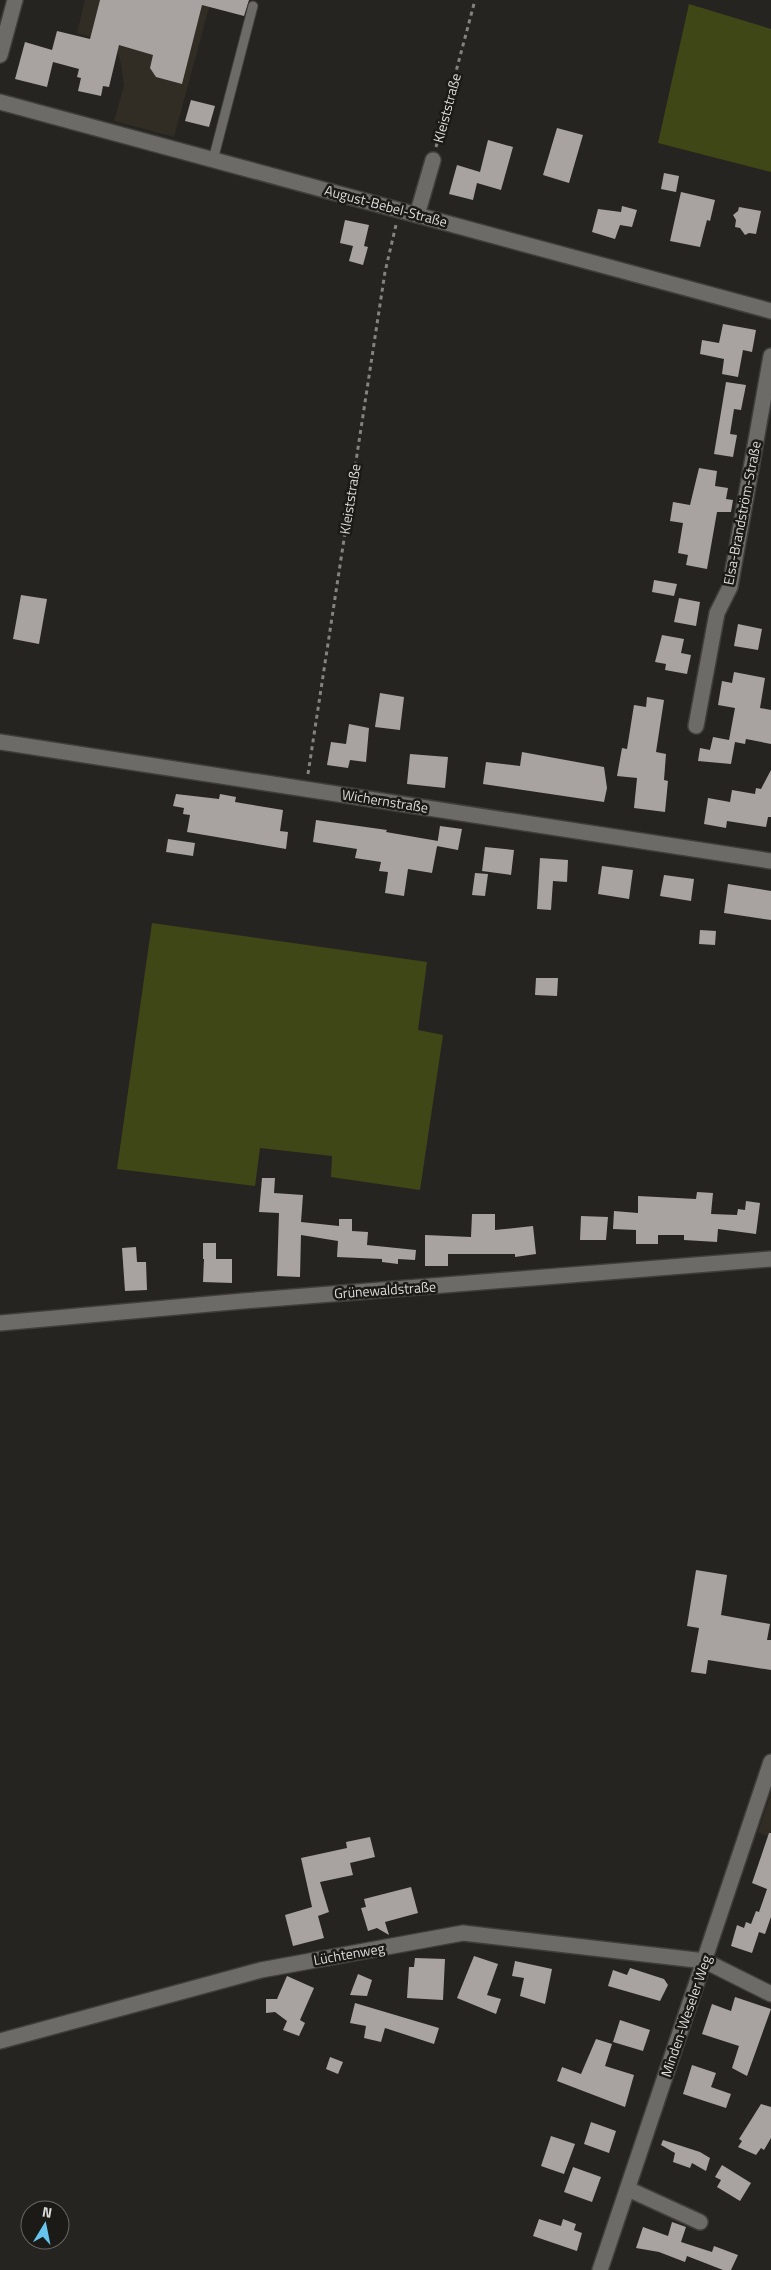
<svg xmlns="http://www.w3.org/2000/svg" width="771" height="2270" font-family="'Titillium Web',sans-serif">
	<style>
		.built { fill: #312d24 }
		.green { fill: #404717 }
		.building { fill: #a8a3a0 }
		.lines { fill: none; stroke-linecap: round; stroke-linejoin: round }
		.lane-casing { stroke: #403e3c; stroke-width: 11 }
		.street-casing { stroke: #403e3c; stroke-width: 18 }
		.secondary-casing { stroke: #403e3c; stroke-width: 18 }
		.path { stroke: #858380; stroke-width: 3; stroke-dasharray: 4 4; stroke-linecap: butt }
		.lane { stroke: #6d6b67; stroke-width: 9 }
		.street { stroke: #6d6b67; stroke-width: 15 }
		.secondary { stroke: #6d6b67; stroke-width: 15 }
		.labels { text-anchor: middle; stroke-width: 5; stroke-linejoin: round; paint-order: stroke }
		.street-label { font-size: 14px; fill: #dcdbd9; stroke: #1c1a17 }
	</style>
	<rect width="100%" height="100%" fill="#262420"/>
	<!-- built -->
	<path class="built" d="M85,0h126l-37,137 -60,-16 10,-35 -3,-22 -5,-20 -39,-11z
		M771,1793v45l-13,-6z"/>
	<!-- green -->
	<path class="green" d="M689,4l82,25v143l-113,-29z
		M152,923l275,39 -9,68 25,5 -23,155 -89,-13 1,-21 -72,-8 -5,38 -138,-17z"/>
	<!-- building -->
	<path class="building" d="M100,0h149l-5,16 -42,-11 -20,79 -26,-7 -6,-9 3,-13 -34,-10 -10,42 -6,-1 -2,10 -23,-5 3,-13 -4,-1 2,-8 -26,-7 -6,25 -32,-8 10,-37 27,8 5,-19 33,8z
		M191,100l24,6 -6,21 -24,-6z
		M557,128l26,7 -14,48 -26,-8z
		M488,140l25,7 -12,43 -24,-7 -4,17 -24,-6 8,-29 23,7z
		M664,173l15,3 -3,16 -15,-3z
		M681,192l34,8 -5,21 -3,-1 -7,27 -30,-6z
		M622,206l15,4 -5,17 -12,-2 -5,14 -23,-7 6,-23 23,3z
		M739,207l22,4 -5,23 -7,-1 -4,2 -5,-7 -5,-1 1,-7 -3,-5 5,-4z
		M345,220l24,5 -5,21 4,1 -5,18 -14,-4 4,-15 -13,-3z
		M723,324l33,6 -4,22 -9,-2 -5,27 -16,-3 2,-15 -24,-5 2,-14 17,3z
		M726,382l20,3 -5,25 -7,-1 -4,25 7,1 -4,22 -19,-3z
		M699,468l18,3 -2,15 13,2 -2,11 7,1 -2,12h-14l-10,57 -21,-4 2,-10 -10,-2 5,-30 -13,-2 3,-19 17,3z
		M654,580l23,4 -3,12 -22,-4z
		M21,595l26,4 -8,45 -26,-5z
		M679,598l21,4 -4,24 -22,-4z
		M738,624l24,5 -4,21 -24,-4z
		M662,635l22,4 -3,14 10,2 -4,19 -22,-4 1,-6 -11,-2z
		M734,672l31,6 -5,30 11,2v34l-25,-5 -1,5 -10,-2 -4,22 -33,-3 2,-13 10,2 3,-13 16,3 6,-32 -17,-3 4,-24 10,2z
		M380,693l24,4 -4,33 -25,-3z
		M647,697l17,3 -8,52 10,2 -2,26 4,1 -3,31 -31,-4 3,-30 -20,-2 5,-28 5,1 7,-44 12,2z
		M349,724l20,4 -3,34 -16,-2 -2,8 -21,-3 4,-23 15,2z
		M522,752l82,15 3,21 -3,14 -121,-18 3,-22 34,4z
		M410,754l38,3 -3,31 -38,-4z
		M771,770v47h-3l-2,10 -39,-6 -1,7 -22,-4 4,-26 22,4 2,-12 23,4 1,-6 5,1z
		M176,794l43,5 1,-5 16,3 -1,5 48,8 -3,21 8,1 -2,17 -99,-17 3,-17 -7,-1 1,-6 -11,-2z
		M316,820l71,10 -1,2 52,9 -6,32 -24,-4 -4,27 -19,-3 3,-21 -9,-1 2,-9 -26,-4 2,-9 -44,-7z
		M440,826l22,3 -4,21 -21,-4z
		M168,839l27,4 -2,13 -27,-4z
		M485,847l29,3 -3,25 -29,-4z
		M540,858l28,2 -1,22 -14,-1 -2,29 -14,-1z
		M602,866l31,4 -4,29 -31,-5z
		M475,873l13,1 -3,22 -13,-1z
		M664,875l30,4 -3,22 -31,-5z
		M728,884l43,7v29l-47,-7z
		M700,930l16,1 -1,14 -16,-1z
		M536,978h22l-1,18 -22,-1z
		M262,1178h13l-1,15 29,2 -2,27 38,4v-7h13v12l16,1 -1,13 49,5 -1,10 -17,-1v5l-16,-2v-3l-45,-2 1,-16 -37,-6 -1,42 -23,-1 2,-63 -20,-1z
		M697,1192l16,1 -2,21 26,1 1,-6 7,1 1,-9 14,2 -4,31 -38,-5 -1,13 -33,-2v-5h-26v9h-22v-14l-23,-1 1,-18 24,2v-17l58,3z
		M472,1214h23v16l38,-4 3,28 -21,3v-3h-67v12h-23v-31l46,2z
		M581,1216l27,1 -2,23h-26z
		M203,1243h13v16h16v24l-29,-1 1,-23h6h-7z
		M136,1247l1,15h9l1,28 -22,1 -3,-43z
		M696,1570l31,5 -6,40 49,9 -3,16h4v30l-63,-10 -2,14 -15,-2 8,-44 -12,-2z
		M769,1833h2v84l-6,17 -6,-2 -7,21 -21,-7 6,-21 7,3 2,-6 5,2 5,-13 3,1 8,-23 -15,-6z
		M370,1837l5,20 -25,6 3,12 -33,7 9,30 -11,4 6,22 -31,8 -8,-31 27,-8 -11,-49 46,-10 -1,-6z
		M411,1887l7,26 -33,9 4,13 -12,-7 -9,3 -7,-23 5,-1 -2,-8z
		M474,1956l24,8 -11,31 14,4 -5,15 -39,-16z
		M415,1958l30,1 -2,41 -36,-2 2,-31h5z
		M515,1961l37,8 -7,35 -25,-8 4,-18 -12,-2z
		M630,1968l34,11 4,6 -8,16 -52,-15 5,-16 14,5z
		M358,1974l14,6 -5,16 -17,-1z
		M287,1976l27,12 -14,32 5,3 -6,13 -16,-6 4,-9 -12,-9 -9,1v-14h11z
		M735,1997l36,12 -24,67 -15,-8 7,-22 -37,-12 10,-30 19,7z
		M355,2003l84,25 -5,16 -49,-16 -4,14 -17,-4 2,-12 -16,-3z
		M620,2020l30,10 -7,21 -30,-9z
		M596,2039l16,5 -7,22 29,9 -9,32 -68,-26 5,-14 19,7z
		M330,2057l13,5 -5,12 -12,-5z
		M692,2065l24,8 -5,14 20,7 -5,14 -43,-14z
		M761,2104l10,3v31l-7,12 -3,-2 -5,7 -18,-8 4,-6 -3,-2z
		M591,2122l25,9 -7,22 -25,-9z
		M551,2136l24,8 -11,30 -23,-8z
		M663,2140l37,12 10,6 -4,13 -14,-8 -2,5 -17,-6 2,-9 -14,-8z
		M722,2165l29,18 -11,18 -23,-14 4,-7 -6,-3z
		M573,2167l28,10 -9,25 -28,-10z
		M539,2219l22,7 2,-7 13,5 -2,6 8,3 -5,18 -44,-15z
		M672,2222l14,5 -5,15 31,10 2,-6 24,9 -7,15h-8l-36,-14 -2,6 -26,-10 -23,-4 7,-21 25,9z"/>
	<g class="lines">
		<!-- lane casing -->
		<g class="lane-casing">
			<path id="lane" d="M213,160l40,-154"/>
		</g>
		<!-- street casing -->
		<g class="street-casing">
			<path id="street" d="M0,55l15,-55
				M0,102l771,209
				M417,215l16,-55
				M696,726l21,-113 13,-26 41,-231
				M0,742l771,119
				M0,1323l243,-22 528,-42
				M0,2041l261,-71 202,-37 242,28 66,33
				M628,2189l72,33"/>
		</g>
		<!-- secondary casing -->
		<g class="secondary-casing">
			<path id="secondary" d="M600,2270l171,-508"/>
		</g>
		<!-- path -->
		<path class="path" d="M436,147l39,-147
			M308,774l77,-502 11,-47"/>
		<!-- lane -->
		<use href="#lane" class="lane"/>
		<!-- street -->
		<use href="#street" class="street"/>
		<!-- secondary -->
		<use href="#secondary" class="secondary"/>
	</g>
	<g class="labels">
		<!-- street labels -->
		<g class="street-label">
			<text transform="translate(447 108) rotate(-75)" y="5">Kleiststraße</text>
			<text transform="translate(386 206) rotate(15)" y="5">August-Bebel-Straße</text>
			<text transform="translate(350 499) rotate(-81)" y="5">Kleiststraße</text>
			<text transform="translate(742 513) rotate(-79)" y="5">Elsa-Brandström-Straße</text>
			<text transform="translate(385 801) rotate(9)" y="5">Wichernstraße</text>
			<text transform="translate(385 1290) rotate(-4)" y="5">Grünewaldstraße</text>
			<text transform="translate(349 1954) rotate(-10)" y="5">Lüchtenweg</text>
			<text transform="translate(686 2016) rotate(-71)" y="5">Minden-Weseler Weg</text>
		</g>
	</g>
	<!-- north arrow -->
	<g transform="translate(45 2225) rotate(10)"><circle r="24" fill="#1c1a17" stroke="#696765"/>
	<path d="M0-4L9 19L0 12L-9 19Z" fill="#65c5ee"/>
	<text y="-8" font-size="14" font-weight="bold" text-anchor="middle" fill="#dcdbd9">N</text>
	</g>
</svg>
